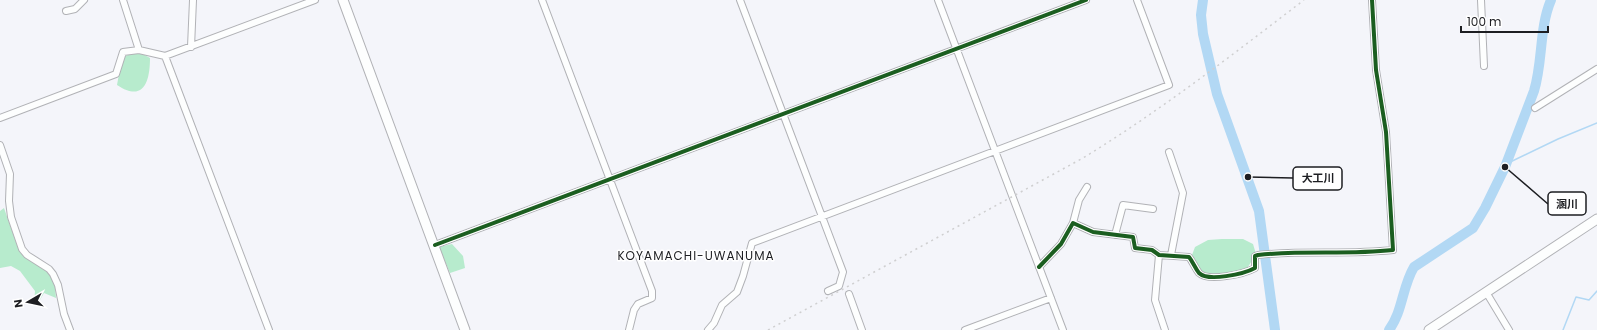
<svg xmlns="http://www.w3.org/2000/svg" width="1597" height="330" font-family="Poppins,'Noto Sans JP',sans-serif">
	<style>
		.green { fill: #b7ebcd }
		.lines { fill: none; stroke-linecap: round; stroke-linejoin: round }
		.stream { stroke: #b2d8f4; stroke-width: 1.5 }
		.river { stroke: #b2d8f4; stroke-width: 10 }
		.street-casing { stroke: #b1b2b6; stroke-width: 8 }
		.secondary-casing { stroke: #b1b2b6; stroke-width: 11 }
		.street { stroke: #fdfefe; stroke-width: 6 }
		.secondary { stroke: #fdfefe; stroke-width: 9 }
		.rail { stroke: #cfcfd0; stroke-width: 1.5; stroke-dasharray: 2 4; stroke-linecap: butt }
		.cycleway-casing { stroke: #fff; stroke-width: 6 }
		.cycleway { stroke: #1b5e20; stroke-width: 4 }
		.labels { text-anchor: middle; stroke-width: 3; stroke-linejoin: round; paint-order: stroke }
		.quarter-label { font-size: 12px; letter-spacing: 1px; fill: #1d1e22; stroke: #fff }
		.leader { fill: none; stroke: #1d1e22; stroke-width: 1.5 }
		.callout-dot { fill: #1d1e22; stroke: #fff; stroke-width: 1.5 }
		.callout { fill: #fff; stroke: #1d1e22; stroke-width: 1.5 }
		.callout-label { font-size: 11px; text-anchor: middle; font-weight: bold; fill: #1d1e22 }
	</style>
	<rect width="100%" height="100%" fill="#f4f5fa"/>
	<!-- green -->
	<path class="green" d="M139,52l11,6c0,23 -6,45 -33,27l2,-11 6,-18z
		M4,208l13,37 6,11 28,17 4,13 1,12 -12,-5 -7,12 -3,-1 1,-13 -15,-20 -9,-5 -11,2v-57z
		M1222,239h21l10,5 3,10 -8,13 -14,10 -27,-1 -12,-8 -3,-13 3,-8 13,-7z
		M452,244l11,12 2,12 -15,5 -11,-26z"/>
	<g class="lines">
		<!-- stream -->
		<path class="stream" d="M1506,164l52,-25 39,-16
			M1563,330l13,-33 13,3 8,-9"/>
		<!-- river -->
		<path class="river" d="M1203,0l-2,15 2,19 14,60 42,117 16,119
			M1389,330c14,-19 13,-43 25,-63l59,-39 12,-20 20,-41 29,-76c9,-29 5,-63 17,-91"/>
		<!-- street casing -->
		<g class="street-casing">
			<path id="street" d="M123,0l16,50
				M542,0l110,291v7l-14,6 -4,6 -5,20
				M740,0l103,272 -4,14 -11,5
				M938,0l125,330
				M1481,0l3,66
				M66,11l9,-2 9,-9
				M191,47l2,-47
				M165,56l104,274
				M1535,108l62,-39
				M0,118l116,-44 7,-22 16,-2 26,6 150,-56
				M0,145l10,29 -1,27 2,16 11,32 5,6 22,14 4,5 5,11 6,29 6,16
				M1169,152l14,41 -12,62
				M1073,223l6,-23 8,-13
				M1115,235l8,-30 30,4
				M435,245l651,-245
				M1159,255l-4,45 10,30
				M1039,267l22,-23 12,-21 20,9 40,5 2,11 17,2 7,5 30,2c4,5 6,11 10,16 9,9 45,1 56,-5v-12l3,-1c45,-5 90,0 135,-5l-7,-118 -10,-62 -4,-70
				M1486,292l23,38
				M849,294l13,36
				M708,330l6,-7 8,-18 15,-13 6,-16 9,-33 417,-158 -32,-85
				M965,330l86,-32"/>
		</g>
		<!-- secondary casing -->
		<g class="secondary-casing">
			<path id="secondary" d="M343,0l122,330
				M1429,330l168,-111"/>
		</g>
		<!-- street -->
		<use href="#street" class="street"/>
		<!-- secondary -->
		<use href="#secondary" class="secondary"/>
		<!-- rail -->
		<path class="rail" d="M768,330l315,-172c77,-47 149,-103 221,-158"/>
		<!-- cycleway casing -->
		<g class="cycleway-casing">
			<path id="cycleway" d="M435,245l651,-245
				M1039,267l22,-23 12,-21 20,9 40,5 2,11 17,2 7,5 30,2c4,5 6,11 10,16 9,9 45,1 56,-5v-12l3,-1c45,-5 90,0 135,-5l-7,-118 -10,-62 -4,-70"/>
		</g>
		<!-- cycleway -->
		<use href="#cycleway" class="cycleway"/>
	</g>
	<g class="labels">
		<!-- quarter labels -->
		<g class="quarter-label">
			<text x="696" y="260">KOYAMACHI-UWANUMA</text>
		</g>
	</g>
	<!-- callouts -->
	<path class="leader" d="M1248 177L1293 178M1505 167L1548 204"/>
	<g class="callout-dot">
		<circle cx="1248" cy="177" r="4"/>
		<circle cx="1505" cy="167" r="4"/>
	</g>
	<g class="callout">
		<rect x="1293" y="167" width="49" height="23" rx="4"/>
		<rect x="1548" y="192" width="38" height="23" rx="4"/>
	</g>
	<g class="callout-label">
		<text x="1318" y="182">大工川</text>
		<text x="1567" y="208">溷川</text>
	</g>
	<!-- north arrow -->
	<g transform="translate(28 302) rotate(261)" stroke="#ffffff" stroke-width="3" paint-order="stroke">
	<path d="M0-3L7 15L0 10L-7 15Z" fill="#1d1e22"/>
	<text y="-6" font-size="11" font-weight="bold" text-anchor="middle" fill="#1d1e22">N</text>
	</g>
	<!-- scale -->
	<path d="M1461 26v6h87v-6" fill="none" stroke="#1d1e22" stroke-width="2"/>
	<text x="1467" y="26" font-size="12" fill="#1d1e22" stroke="#ffffff" stroke-width="3" paint-order="stroke">100 m</text>
</svg>
